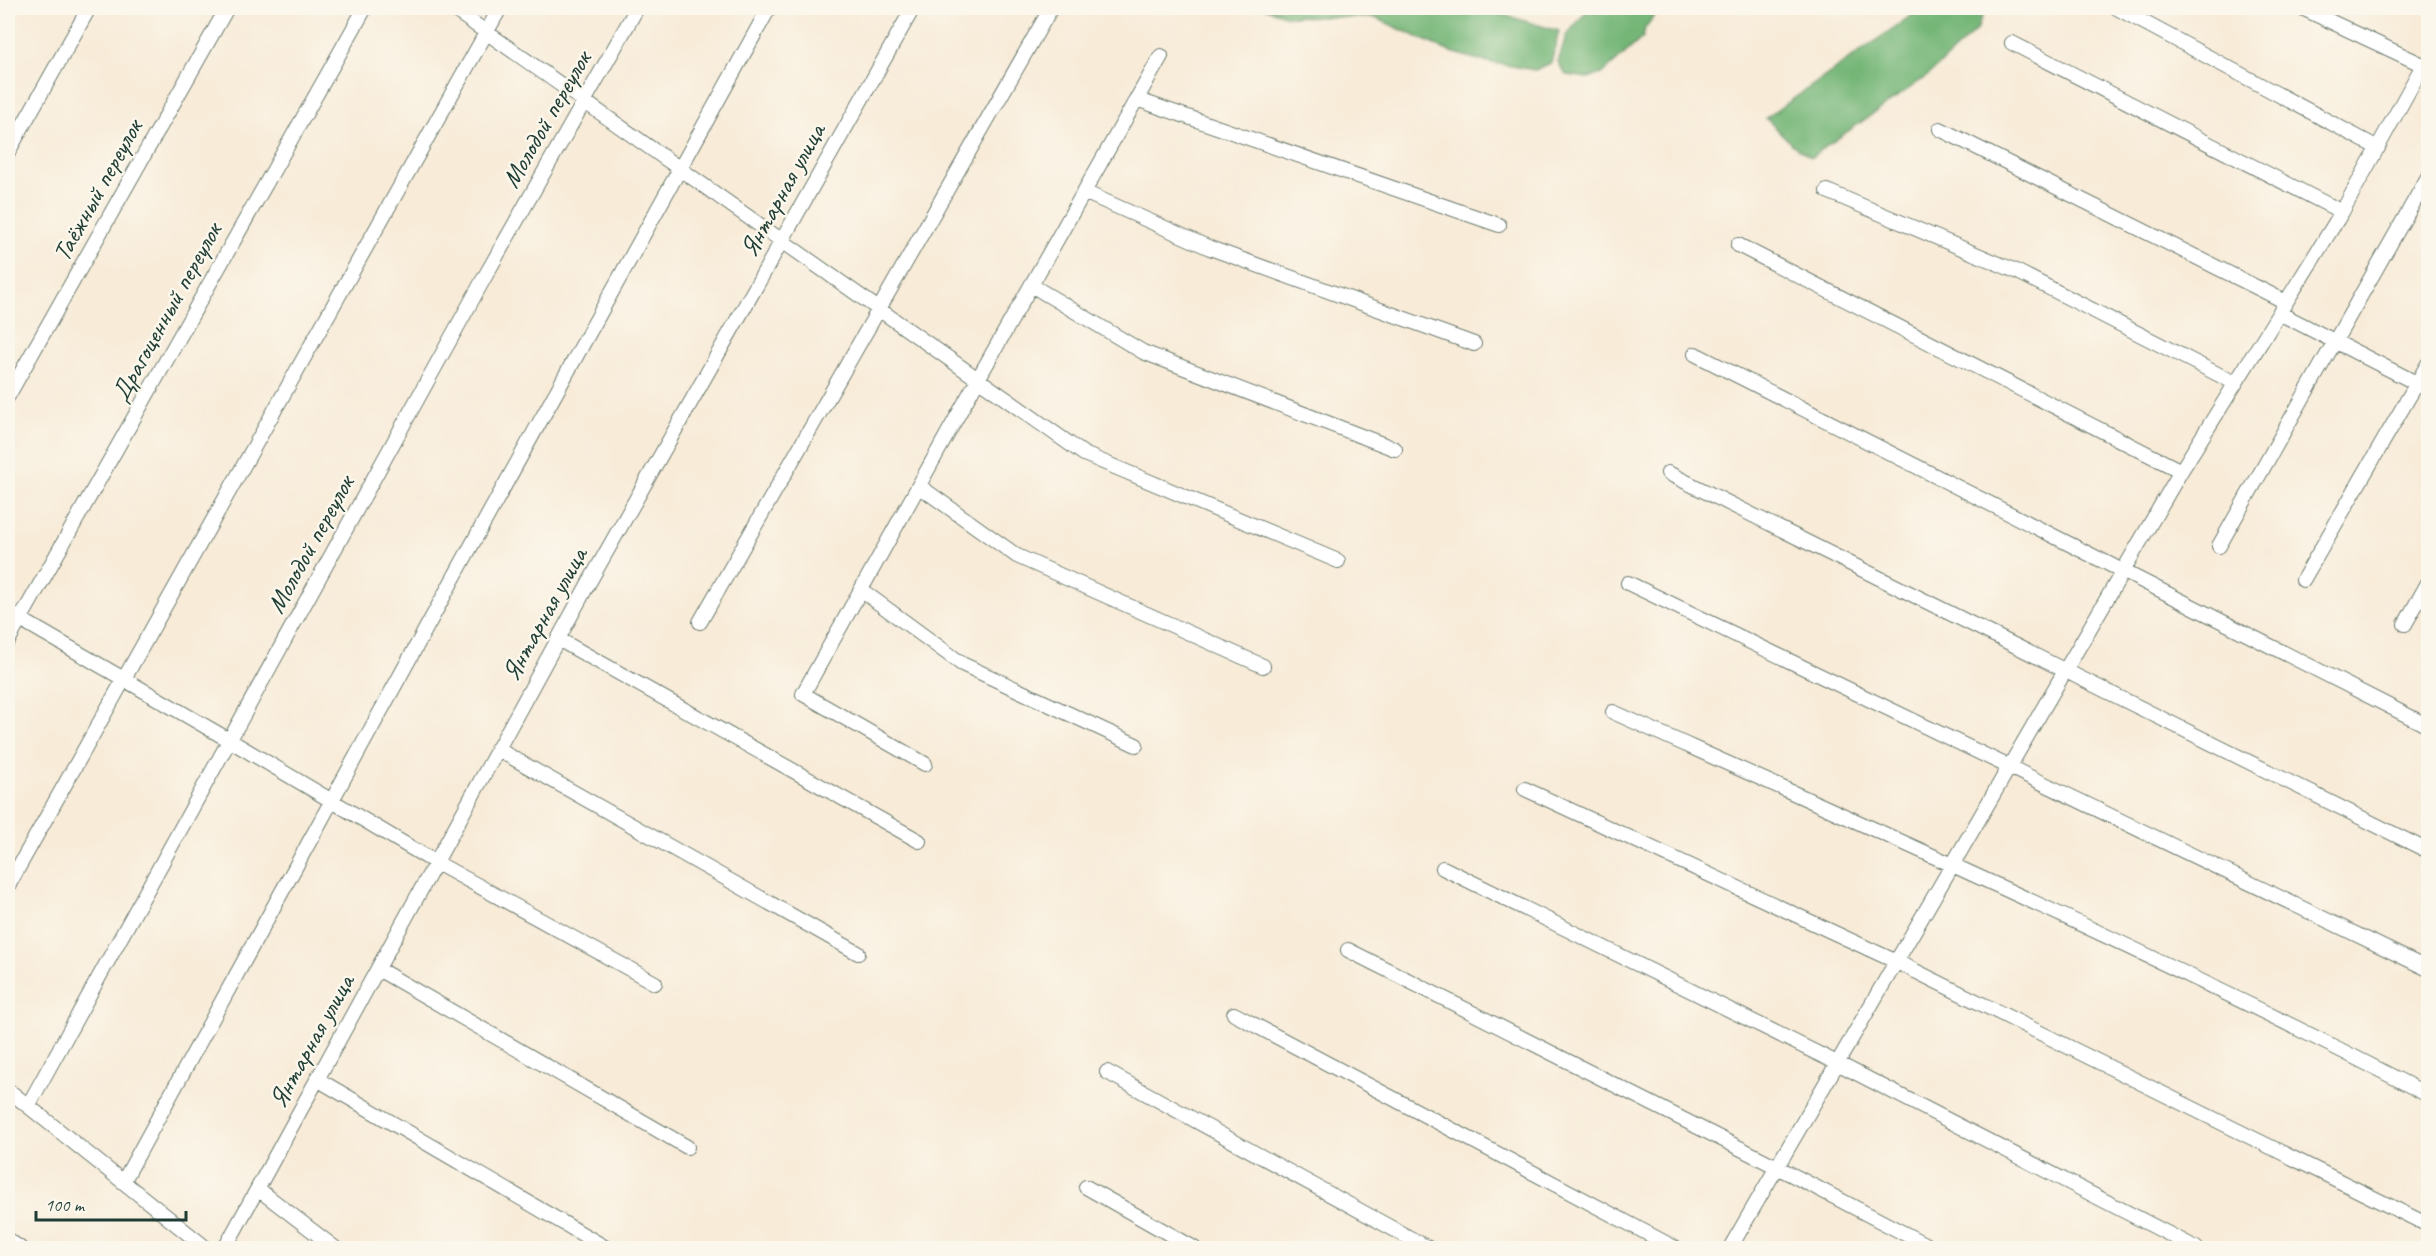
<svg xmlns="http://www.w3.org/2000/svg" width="2436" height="1256" font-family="Caveat,sans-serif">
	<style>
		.forest { fill: #75b677; stroke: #4a7a56; stroke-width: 1.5 }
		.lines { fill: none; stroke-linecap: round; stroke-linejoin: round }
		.minor-casing { stroke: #6b7a6d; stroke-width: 16 }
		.minor { stroke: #fff; stroke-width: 14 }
		.labels { text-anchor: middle; stroke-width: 5; stroke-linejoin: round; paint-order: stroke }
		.street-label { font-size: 26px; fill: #1f3d34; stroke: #fbf7ec }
	</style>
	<rect width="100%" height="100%" fill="#fbf7ec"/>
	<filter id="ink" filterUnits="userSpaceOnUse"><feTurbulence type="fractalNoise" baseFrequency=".0167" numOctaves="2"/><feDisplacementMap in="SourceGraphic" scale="12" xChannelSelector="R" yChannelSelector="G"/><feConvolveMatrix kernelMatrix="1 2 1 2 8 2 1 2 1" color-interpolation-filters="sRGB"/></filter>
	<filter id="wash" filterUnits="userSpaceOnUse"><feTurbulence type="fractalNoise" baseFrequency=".008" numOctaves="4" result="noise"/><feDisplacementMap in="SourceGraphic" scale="24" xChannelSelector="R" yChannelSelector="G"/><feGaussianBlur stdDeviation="1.35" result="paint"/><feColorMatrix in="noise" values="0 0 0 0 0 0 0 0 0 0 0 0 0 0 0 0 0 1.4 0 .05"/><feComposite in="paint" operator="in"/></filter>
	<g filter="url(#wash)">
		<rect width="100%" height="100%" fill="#f8ebd8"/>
		<!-- forest -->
		<path class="forest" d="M1264,8h216l79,23 -8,32 -16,7 -53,-9 -34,-10 -72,-33 -88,-2z
			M1589,8h71l-15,20 -2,9 -41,37 -14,4 -22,-3 -8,-13 8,-26z
			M1922,8h64l-9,21 -47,45 -119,83 -19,-13 -26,-26z"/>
	</g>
	<g filter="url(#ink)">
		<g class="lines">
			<!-- minor casing -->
			<g class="minor-casing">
				<path id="minor" d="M452,8l632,446 254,107
					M2117,8l261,140
					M2302,8l121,57
					M2012,43l330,169
					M1136,99l363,126
					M1940,129l346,173
					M8,152l81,-144
					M1827,191l191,81 217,111
					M1084,192l126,56 264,96
					M1031,285l112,67 252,97
					M2279,313l149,76
					M1695,354l733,372
					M8,396l219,-388
					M2181,471l161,-259 81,-147 5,2
					M1668,473l760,378
					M919,486l98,70 246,110
					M2219,546l209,-369
					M2303,580l125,-216
					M1628,583l800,386
					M861,590l101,74 174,81
					M8,612l221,128 206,122 220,121
					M700,622l351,-614
					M2405,624l23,-41
					M558,639l361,202
					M8,641l357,-633
					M1613,712c274,123 549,244 815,383
					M497,749l361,204
					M925,764l-122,-70 175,-315 183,-323
					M1525,789l372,173 531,263
					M1443,868l396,196 357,184
					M8,886l492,-878
					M1348,950l429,217 155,81
					M378,969l309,178
					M1234,1014l441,234
					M1107,1072l321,176
					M317,1079l289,169
					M8,1090l198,158
					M28,1106l455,-826 154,-272
					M123,1182l358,-654 288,-520
					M1086,1187l108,61
					M258,1189l77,59
					M8,1240l12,8
					M225,1248l361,-660 327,-580
					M1730,1248l451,-777 -443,-226"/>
			</g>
			<!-- minor -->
			<use href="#minor" class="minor"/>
		</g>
	</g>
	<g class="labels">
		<!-- street labels -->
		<g class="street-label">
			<text transform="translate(546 119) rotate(-60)" y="9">Молодой переулок</text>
			<text transform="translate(97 190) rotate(-61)" y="9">Таёжный переулок</text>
			<text transform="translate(782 190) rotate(-61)" y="9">Янтарная улица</text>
			<text transform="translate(166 312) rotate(-61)" y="9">Драгоценный переулок</text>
			<text transform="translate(310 544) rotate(-61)" y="9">Молодой переулок</text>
			<text transform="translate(544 614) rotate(-61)" y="9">Янтарная улица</text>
			<text transform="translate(311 1041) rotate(-61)" y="9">Янтарная улица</text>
		</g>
	</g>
	<!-- margin -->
	<rect width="2436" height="1256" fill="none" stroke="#fbf7ec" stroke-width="30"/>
	<!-- scale -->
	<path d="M36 1211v9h150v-9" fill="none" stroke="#1f3d34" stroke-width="3"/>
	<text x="45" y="1211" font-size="18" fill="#1f3d34" stroke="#fbf7ec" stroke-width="4.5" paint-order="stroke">100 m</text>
</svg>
